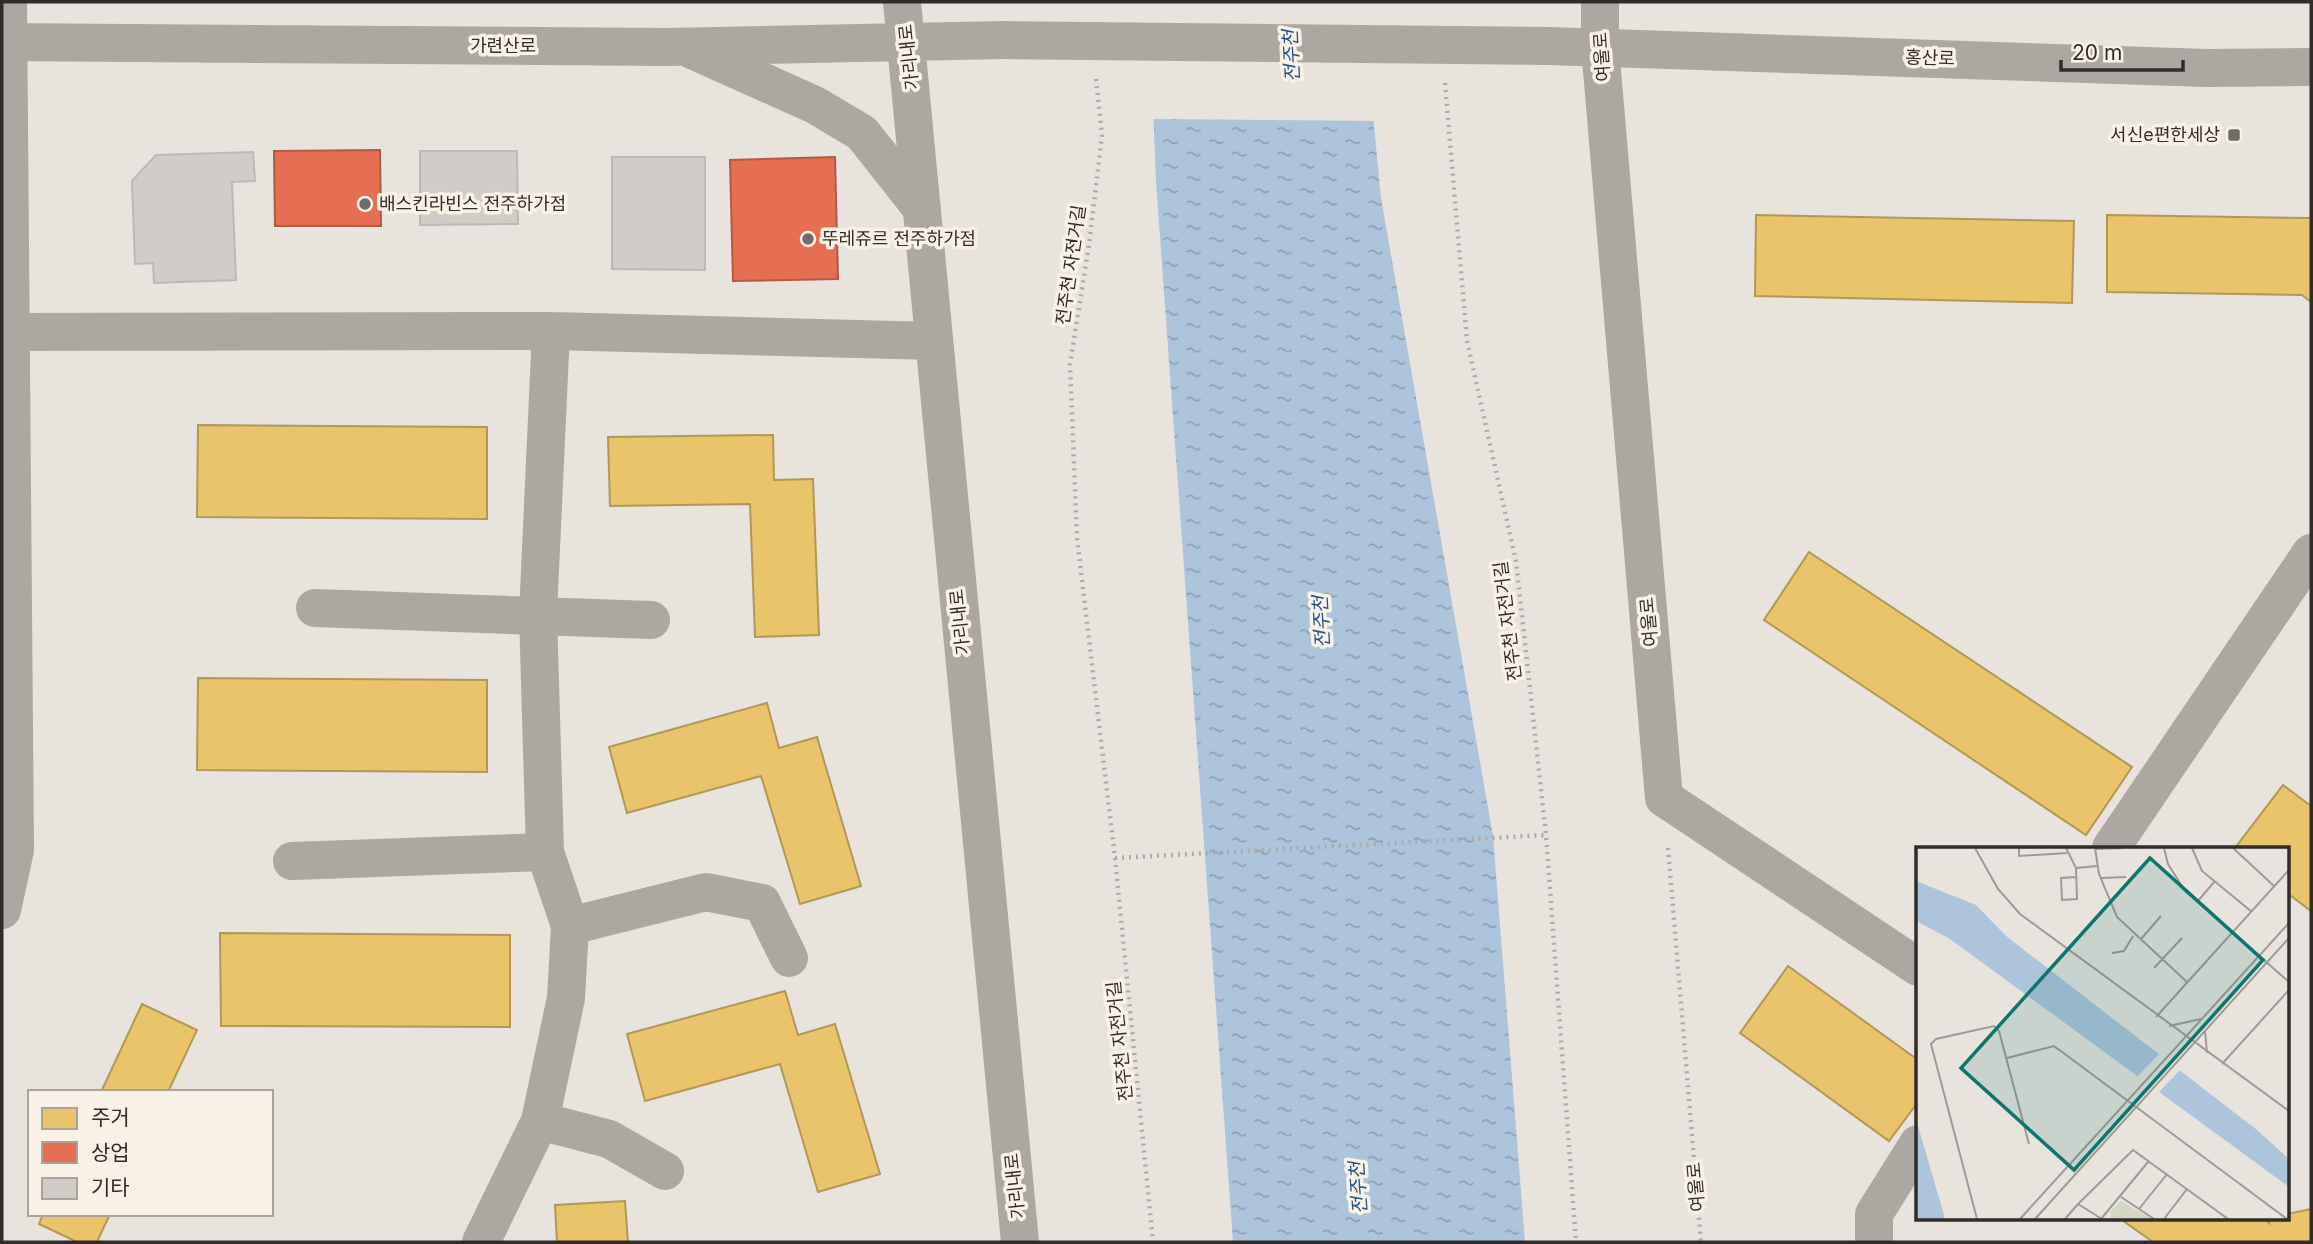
<svg xmlns="http://www.w3.org/2000/svg" width="2313" height="1244" font-family="Inter,'Noto Sans KR',sans-serif">
	<style>
		.water { fill: url(#water-ripples) }
		.pier { fill: #e8e3dd }
		.homes { fill: #e9c46a; stroke: #b29756; stroke-width: 2 }
		.shops { fill: #e76f51; stroke: #b05b45; stroke-width: 2 }
		.building { fill: #d0ccc7; stroke: #bdb9b4; stroke-width: 2 }
		.lines { fill: none; stroke-linecap: round; stroke-linejoin: round }
		.path { stroke: #adaaa5; stroke-width: 4.5; stroke-dasharray: 2 5; stroke-linecap: butt }
		.minor { stroke: #aca7a1; stroke-width: 38 }
		.minor-bridge { stroke: #aca7a1; stroke-width: 38 }
		.poi-dot { fill: #706d68; stroke: #faf1e6; stroke-width: 2.5 }
		.labels { text-anchor: middle; stroke-width: 7; stroke-linejoin: round; paint-order: stroke }
		.street-label { font-size: 18px; fill: #302d29; stroke: #faf1e6 }
		.poi-label { font-size: 18px; fill: #302d29; stroke: #faf1e6; text-anchor: start }
		.water-label { font-size: 19px; font-style: italic; fill: #245485; stroke: #faf1e6 }
		.inset-road { fill: none; stroke: #9e9a95; stroke-width: 2 }
		.view { fill: #0f766e; fill-opacity: 0.15; stroke: #0f766e; stroke-width: 3.5 }
		.inset-edge { fill: none; stroke: #302d29; stroke-width: 3.5 }
	</style>
	<defs>
		<pattern id="water-ripples" width="26" height="14" patternUnits="userSpaceOnUse" patternTransform="scale(1.75)"><rect width="26" height="14" fill="#adc4dd"/><path d="M2 4q2-2 4 0t4 0M15 11q2-2 4 0t4 0" fill="none" stroke="#8da0b3"/></pattern>
	</defs>
	<rect width="100%" height="100%" fill="#e8e3dd"/>
	<!-- water -->
	<path class="water" d="M1149,2h213l19,196 112,638 32,406h-292l-77,-1060z"/>
	<!-- pier -->
	<path class="pier" d="M1146,2h219l12,119 -227,-2z"/>
	<!-- homes -->
	<path class="homes" d="M1756,215l318,6 -2,82 -317,-7z
		M2107,215l204,3v84l-9,-7 -195,-3z
		M198,425l289,2v92l-290,-2z
		M773,435l1,45 39,-1 6,156 -64,2 -5,-133 -140,2 -2,-69z
		M1809,552l323,215 -46,68 -322,-215z
		M198,678l289,2v92l-290,-2z
		M767,703l12,45 38,-11 44,149 -61,18 -39,-128 -134,37 -18,-66z
		M2283,785l28,21v105l-24,-18v-45h-52z
		M220,933l290,2v92l-289,-1z
		M1788,966l130,94v42l-29,39 -149,-108z
		M785,991l13,44 37,-11 45,150 -62,18 -38,-128 -135,37 -18,-67z
		M142,1004l55,26 -29,62h-67z
		M625,1201l3,41h-71l-2,-37z
		M2311,1209v33h-158l-34,-24h144l6,5 -1,-4 19,-1v-4z
		M43,1214h67l-13,28h-20l-38,-18z"/>
	<!-- shops -->
	<path class="shops" d="M380,150l1,76h-106l-1,-75z
		M835,157l3,122 -105,2 -3,-121z"/>
	<!-- building -->
	<path class="building" d="M420,151h97l1,73 -98,1z
		M253,152l2,29 -23,1 4,98 -82,3 -1,-20 -18,1 -3,-83 24,-26z
		M612,157h93v113l-93,-1z"/>
	<g class="lines">
		<!-- path -->
		<path class="path" d="M1096,79l6,56 -13,110 -19,119 7,174 38,320 38,384
			M1445,83l22,258 49,220 30,274 30,407
			M1668,848l33,394
			M1115,858l431,-23"/>
		<!-- minor -->
		<path class="minor" d="M902,2l118,1240
			M1600,2v45l64,751 254,169
			M2,42l665,5 337,-7
			M1549,46l658,22 104,-1
			M692,50l123,55 47,28 60,76
			M2,332l549,-1 382,10
			M315,608l336,12
			M2111,848l200,-295
			M292,861l253,-9
			M2,910l13,-60 -7,-848
			M570,926l136,-34 56,11 27,55
			M540,1121l69,18 56,32
			M481,1242l59,-121 26,-123 4,-72 -25,-74 -7,-238 13,-283
			M1874,1242v-28l44,-70"/>
		<!-- minor-bridge -->
		<path class="minor-bridge" d="M1004,40l545,6"/>
	</g>
	<!-- markers -->
	<g class="poi-dot">
		<rect x="2227" y="128" width="14" height="14" rx="3.5"/>
		<circle cx="365" cy="204" r="7"/>
		<circle cx="808" cy="239" r="7"/>
	</g>
	<g class="labels">
		<!-- street labels -->
		<g class="street-label">
			<text x="503" y="52">가련산로</text>
			<text transform="translate(909 57) rotate(-96)" y="6">가리내로</text>
			<text transform="translate(1602 57) rotate(-94)" y="6">여울로</text>
			<text transform="translate(1930 58) rotate(2)" y="6">홍산로</text>
			<text transform="translate(1071 265) rotate(-82)" y="6">전주천 자전거길</text>
			<text transform="translate(1508 621) rotate(-97)" y="6">전주천 자전거길</text>
			<text transform="translate(960 622) rotate(-96)" y="6">가리내로</text>
			<text transform="translate(1649 622) rotate(-95)" y="6">여울로</text>
			<text transform="translate(1120 1041) rotate(-96)" y="6">전주천 자전거길</text>
			<text transform="translate(1015 1186) rotate(-96)" y="6">가리내로</text>
			<text transform="translate(1696 1187) rotate(-95)" y="6">여울로</text>
		</g>
		<!-- poi labels -->
		<g class="poi-label">
			<text x="2220" y="141" text-anchor="end">서신e편한세상</text>
			<text x="379" y="210">배스킨라빈스 전주하가점</text>
			<text x="822" y="245">뚜레쥬르 전주하가점</text>
		</g>
		<!-- water labels -->
		<g class="water-label">
			<text transform="translate(1291 56) rotate(-93)" y="7">전주천</text>
			<text transform="translate(1321 622) rotate(-93)" y="7">전주천</text>
			<text transform="translate(1358 1188) rotate(-94)" y="7">전주천</text>
		</g>
	</g>
	<!-- overview -->
	<g transform="translate(1916 847)">
		<rect width="373" height="373" fill="#e8e3dd"/>
		<path d="M205,354l30,18h-39l-2,-7z" fill="#d4d7c1"/>
		<path d="M0,34l60,24 30,31 251,194 32,29v28l-339,-248 -34,-18zM0,272l28,96v4h-28z" fill="#adc4dd"/>
		<path d="M245,205l20,17 -23,24 -21,-16z" fill="#e8e3dd"/>
		<path class="inset-road" d="M59,1l23,41 22,25 269,197M103,1v8l48,-3M150,1l10,20 1,31 -15,1 -1,-22 15,-1M179,1l4,26 18,43 71,66M248,1l4,16 17,27 104,91M276,1l10,23 50,41M317,1l41,38M179,2l27,-1M160,21l21,-2M185,31l25,-1M281,55l18,-21M225,92l20,-23M196,106l12,-2 9,-15M238,121l28,-30M240,170l133,-147M253,179l32,-7M289,184l2,22M91,211l47,-12 233,173M306,217l67,-74M205,350l33,22M162,357l55,-54 95,69M223,362l28,-35M61,372l-46,-175 5,-5 58,-13 5,5 30,113M104,372l269,-296M119,372l254,-281M149,372l13,-15 24,15M185,372l47,-57M248,372l23,-30"/>
		<path class="view" d="M234,11l113,102 -189,210 -113,-102z"/>
		<rect width="373" height="373" class="inset-edge"/>
	</g>
	<!-- border -->
	<rect width="2313" height="1244" fill="none" stroke="#302d29" stroke-width="7"/>
	<!-- legend -->
	<rect x="28" y="1090" width="245" height="126" fill="#faf1e6" stroke="#a9a39a" stroke-width="2"/>
	<rect x="42" y="1108" width="35" height="21" fill="#e9c46a" stroke="#a9a39a" stroke-width="2"/>
	<text x="91" y="1125" font-size="21" fill="#302d29">주거</text>
	<rect x="42" y="1142" width="35" height="21" fill="#e76f51" stroke="#a9a39a" stroke-width="2"/>
	<text x="91" y="1160" font-size="21" fill="#302d29">상업</text>
	<rect x="42" y="1178" width="35" height="21" fill="#d0ccc7" stroke="#a9a39a" stroke-width="2"/>
	<text x="91" y="1195" font-size="21" fill="#302d29">기타</text>
	<!-- scale -->
	<path d="M2061 60v10h122v-10" fill="none" stroke="#302d29" stroke-width="3.5"/>
	<text x="2072" y="60" font-size="21" fill="#302d29" stroke="#faf1e6" stroke-width="5" paint-order="stroke">20 m</text>
</svg>
